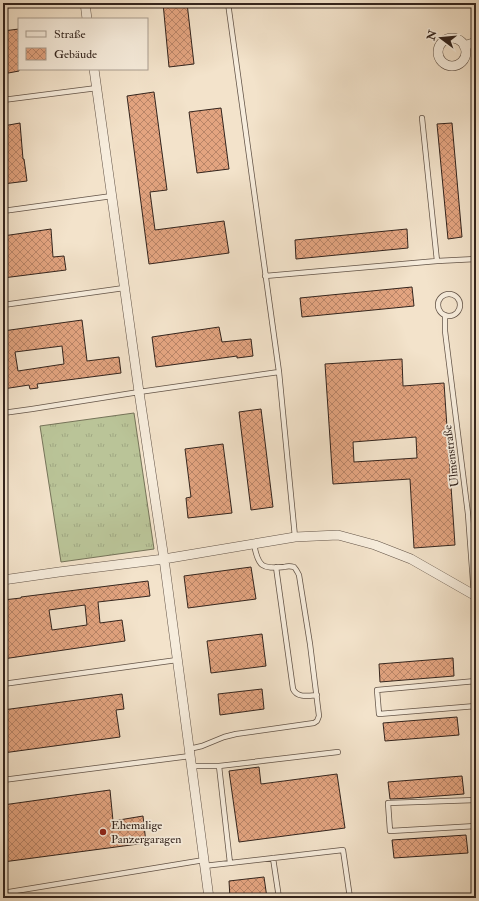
<svg xmlns="http://www.w3.org/2000/svg" width="479" height="901" font-family="'IM FELL Double Pica',serif">
	<style>
		.grass { fill: url(#grass-tufts); stroke: #76745a }
		.building { fill: url(#building-cross-hatch); stroke: #33241d; fill-rule: evenodd }
		.lines { fill: none; stroke-linecap: round; stroke-linejoin: round }
		.service-casing { stroke: #635448; stroke-width: 6 }
		.minor-casing { stroke: #635448; stroke-width: 10 }
		.service { stroke: #f7eddd; stroke-width: 4.5 }
		.minor { stroke: #f7eddd; stroke-width: 9 }
		.poi-dot { fill: #8f2418; stroke: #f7eddd; stroke-width: 1.5 }
		.labels { text-anchor: middle; stroke-width: 3.5; stroke-linejoin: round; paint-order: stroke }
		.street-label { font-size: 12px; fill: #33241d; stroke: #f7eddd }
		.poi-label { font-size: 12px; fill: #33241d; stroke: #f7eddd; text-anchor: start }
	</style>
	<defs>
		<pattern id="grass-tufts" width="24" height="20" patternUnits="userSpaceOnUse"><rect width="24" height="20" fill="#bac498"/><path d="M3 7l-1-3M5 7V3M7 7l1-3M15 17l-1-3M17 17v-4M19 17l1-3" fill="none" stroke="#a0a883"/></pattern>
		<pattern id="building-cross-hatch" width="8" height="8" patternUnits="userSpaceOnUse"><rect width="8" height="8" fill="#e3a480"/><path d="M0 0l8 8M0 8l8-8" fill="none" stroke="#b98568"/></pattern>
	</defs>
	<rect width="100%" height="100%" fill="#f3e3cb"/>
	<filter id="stains"><feTurbulence type="fractalNoise" baseFrequency=".005" numOctaves="4"/><feColorMatrix values="0 0 0 0 .2 0 0 0 0 .09 0 0 0 0 .02 0 0 0 .5 -.17"/></filter>
	<radialGradient id="worn" r=".72"><stop offset=".6" stop-color="#630" stop-opacity="0"/><stop offset="1" stop-color="#630" stop-opacity=".3"/></radialGradient>
	<!-- grass -->
	<path class="grass" d="M134,413l20,136 -93,13 -21,-136z"/>
	<!-- building -->
	<path class="building" d="M163,3h24l7,61 -25,3z
		M19,29v42l-16,3v-43z
		M154,92l13,98 -17,2 5,38 69,-9 5,32 -80,11 -22,-168z
		M221,108l8,61 -32,4 -8,-61z
		M20,123l3,36h1l3,22 -24,3v-58z
		M452,123l10,114 -14,2 -11,-115z
		M51,229l2,28 11,-1 2,14 -63,8v-42z
		M407,229l1,19 -112,11 -1,-19z
		M412,287l2,19 -112,11 -2,-19z
		M82,320l5,41 32,-4 2,16 -84,11 1,4 -8,1 -1,-4 -26,4v-58zM62,346l2,18 -46,7 -3,-19z
		M219,327l3,15 29,-3 2,17 -16,2v-2l-81,11 -4,-30z
		M402,359l1,27 41,-3 11,162 -41,3 -4,-69 -77,5 -8,-120zM416,437l1,21 -63,4 -1,-20z
		M261,409l12,98 -22,3 -12,-98z
		M223,444l9,69 -44,5 -2,-20 5,-1 -6,-48z
		M251,567l5,32 -68,9 -4,-32z
		M148,581l2,15 -52,6 2,21 22,-3 3,21 -122,18v-59l18,-2v-1zM85,605l2,20 -35,5 -3,-20z
		M262,634l4,32 -55,7 -4,-32z
		M453,658l1,18 -74,6 -1,-18z
		M262,689l2,20 -44,6 -2,-21z
		M122,694l2,15 -8,1 4,27 -117,16v-43z
		M457,717l2,18 -74,6 -2,-18z
		M259,767l2,17 76,-10 8,54 -106,14 -10,-71z
		M462,776l2,18 -52,4 -22,1 -2,-17z
		M110,790l3,31 30,-5 3,27 -143,19v-57z
		M466,835l2,18 -74,5 -2,-18z
		M264,877l3,21h-37l-1,-17z"/>
	<g class="lines">
		<!-- service casing -->
		<g class="service-casing">
			<path id="service" d="M228,3l51,369 16,165
				M3,6l22,-3
				M3,100l94,-12
				M422,118l15,143
				M3,211l109,-15
				M265,276l172,-15 39,-2
				M438 305a11 11 0 1 1 22 0a11 11 0 1 1-22 0Z
				M3,305l121,-17
				M445,315v16l23,183 6,81 2,70
				M3,413l29,-4 107,-17 140,-20
				M276,567l17,122c4,9 15,7 24,6
				M476,681l-99,9 2,24 97,-8
				M3,684l174,-24
				M189,749l13,-3 22,-9 12,-3 78,-11 3,-2 2,-5 -9,-72 -11,-69c-1,-2 -3,-6 -5,-8 -3,-1 -7,-1 -10,0 -22,2 -26,0 -30,-23
				M191,766h28l119,-14
				M219,766l11,97
				M3,780l187,-24
				M476,800l-88,3 2,28 86,-5
				M273,858l6,40
				M204,866l139,-16 7,48
				M3,893l201,-33"/>
		</g>
		<!-- minor casing -->
		<g class="minor-casing">
			<path id="minor" d="M85,3l2,16
				M438 52a14 14 0 1 1 28 0a14 14 0 1 1-28 0Z
				M464,46l12,-4
				M94,69l45,323 25,167 45,339
				M3,580l56,-8 105,-13 131,-22 43,-2 37,10 36,14 63,36"/>
		</g>
		<!-- service -->
		<use href="#service" class="service"/>
		<!-- minor -->
		<use href="#minor" class="minor"/>
	</g>
	<!-- markers -->
	<circle class="poi-dot" cx="103" cy="832" r="4"/>
	<g class="labels">
		<!-- street labels -->
		<g class="street-label">
			<text transform="translate(451 456) rotate(-97)" y="4">Ulmenstraße</text>
		</g>
		<!-- poi labels -->
		<g class="poi-label">
			<text x="111" y="829">Ehemalige<tspan x="111" dy="14">Panzergaragen</tspan></text>
		</g>
	</g>
	<!-- margin -->
	<rect width="479" height="901" fill="none" stroke="#f3e3cb" stroke-width="16"/>
	<rect x="4" y="4" width="471" height="893" fill="none" stroke="#33241d" stroke-width="2"/>
	<rect x="8" y="8" width="463" height="885" fill="none" stroke="#33241d"/>
	<!-- legend -->
	<rect x="18" y="18" width="130" height="52" fill="#f7eddd" stroke="#a99d90"/>
	<rect x="26" y="31" width="20" height="6" fill="#f7eddd" stroke="#a99d90"/>
	<text x="54" y="38" font-size="12" fill="#33241d">Straße</text>
	<rect x="26" y="48" width="20" height="12" fill="url(#building-cross-hatch)" stroke="#a99d90"/>
	<text x="54" y="58" font-size="12" fill="#33241d">Gebäude</text>
	<!-- north arrow -->
	<g transform="translate(441 38) rotate(286)" stroke="#f7eddd" stroke-width="3" paint-order="stroke">
	<path d="M0-3L7 15L0 10L-7 15Z" fill="#33241d"/>
	<text y="-6" font-size="11" font-weight="bold" text-anchor="middle" fill="#33241d">N</text>
	</g>
	<rect width="100%" height="100%" filter="url(#stains)"/>
	<rect width="100%" height="100%" fill="url(#worn)"/>
</svg>
